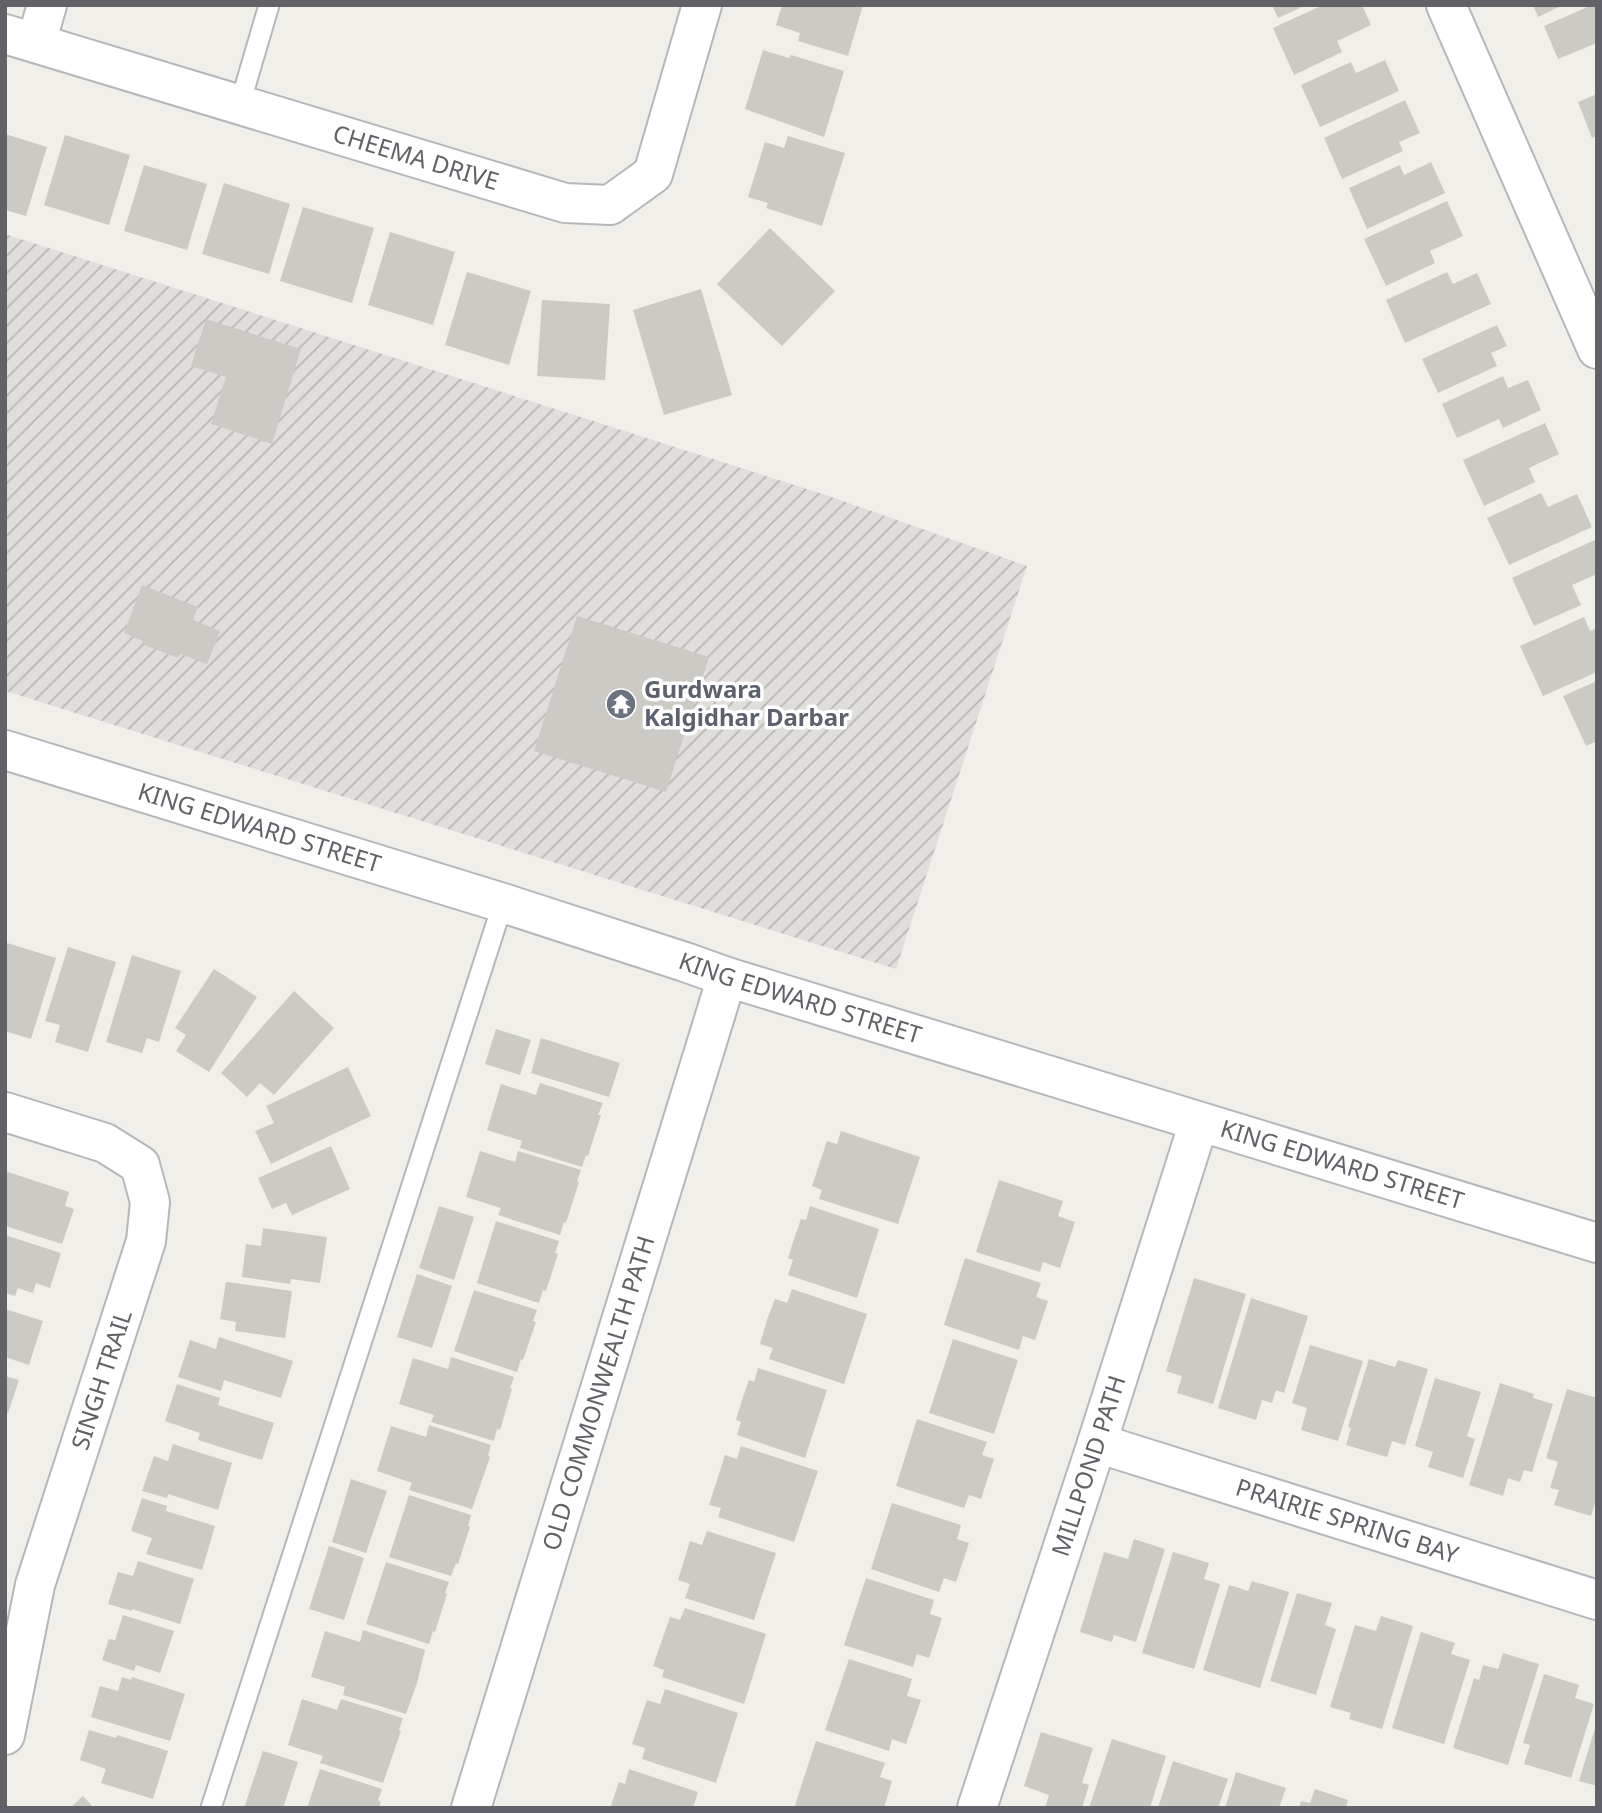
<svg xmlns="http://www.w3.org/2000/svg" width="1602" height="1813" font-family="'Noto Sans',sans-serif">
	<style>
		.industrial { fill: url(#industrial-furrows) }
		.building { fill: #cbcac5 }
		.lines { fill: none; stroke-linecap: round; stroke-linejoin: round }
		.service-casing { stroke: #b5b7bb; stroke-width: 23 }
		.minor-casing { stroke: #b5b7bb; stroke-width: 42 }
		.tertiary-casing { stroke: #b5b7bb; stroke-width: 42 }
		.service { stroke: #fff; stroke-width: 19 }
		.minor { stroke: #fff; stroke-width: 38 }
		.tertiary { stroke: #fff; stroke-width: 38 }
		.labels { text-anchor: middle; stroke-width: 7; stroke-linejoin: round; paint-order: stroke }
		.street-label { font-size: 24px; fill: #606267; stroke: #fff }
		.worship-label { font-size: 24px; font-weight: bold; fill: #5b616d; stroke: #fff; text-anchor: start }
	</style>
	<defs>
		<pattern id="industrial-furrows" width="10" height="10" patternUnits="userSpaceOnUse" patternTransform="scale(1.75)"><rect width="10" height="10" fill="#dfdeda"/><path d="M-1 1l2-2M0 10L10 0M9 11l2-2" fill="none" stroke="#b8b7b5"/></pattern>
	</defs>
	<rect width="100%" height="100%" fill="#f0efe9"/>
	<!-- industrial -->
	<path class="industrial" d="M5,234l821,261 201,71 -131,403 -891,-278z"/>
	<!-- building -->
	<path class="building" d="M782,5h81l-15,51 -50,-15 2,-8 -24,-8z
		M1272,5h34l-28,13z
		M1323,5h39l9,20 -34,16 5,11 -48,23 -21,-47z
		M1533,5h30l-25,12z
		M1592,5h5v38l-39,16 -14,-33z
		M763,50l26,8 2,-3 53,16 -20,66 -79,-28z
		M1385,60l14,31 -79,36 -19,-42 50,-23 5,11z
		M1597,94v42l-5,2 -14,-36z
		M1405,100l15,33 -21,9 4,9 -61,28 -18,-41z
		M5,134l42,13 -21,69 -21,-6z
		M65,135l65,20 -21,70 -65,-20z
		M788,136l57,17 -23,73 -56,-18 2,-5 -20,-6 17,-55 19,6z
		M1431,162l14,31 -78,36 -18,-41 51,-23 4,10z
		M144,165l63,19 -20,66 -63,-19z
		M224,183l66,21 -21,70 -67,-20z
		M1447,201l16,35 -33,15 5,12 -49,23 -22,-47z
		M303,207l71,21 -22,75 -72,-22z
		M770,228l65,63 -53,55 -65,-62z
		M390,232l65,20 -22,73 -65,-20z
		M467,272l64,19 -22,74 -64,-20z
		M1447,272l6,12 24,-11 14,31 -86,39 -19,-43z
		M701,289l31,106 -68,20 -31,-105z
		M542,300l68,4 -5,76 -68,-4z
		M206,319l95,30 -29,95 -61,-20 15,-47 -35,-11z
		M1497,325l10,21 -16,7 6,13 -59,27 -16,-34z
		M1503,376l5,12 20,-8 13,30 -38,18 -4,-9 -42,19 -15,-34z
		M1545,423l14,31 -30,14 6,14 -51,24 -21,-46z
		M1541,493l7,14 29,-13 15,33 -83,38 -22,-47z
		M1597,539v35l-25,11 9,20 -47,21 -22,-48z
		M142,585l56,22 -5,13 27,11 -13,33 -27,-10 -2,4 -36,-14 1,-3 -19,-8z
		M577,616l132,41 -43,135 -132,-41z
		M1584,617l6,14 7,-3v44l-54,24 -23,-50z
		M1597,681v60l-11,5 -23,-50z
		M7,943l49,15 -25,81 -26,-8v-83z
		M68,947l48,15 -28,90 -33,-10 5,-17 -15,-4z
		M132,955l49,16 -22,71 -12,-4 -5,15 -36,-11z
		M214,969l43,28 -48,75 -33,-21 10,-16 -11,-7z
		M294,991l40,37 -60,67 -14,-12 -13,14 -26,-24z
		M496,1029l35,11 -11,35 -35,-11z
		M541,1038l79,25 -11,34 -78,-24z
		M348,1067l23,49 -100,48 -16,-33 19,-8 -8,-17z
		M540,1083l63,20 -5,12h3l-13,41 -2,-1 -4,12 -62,-19 2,-7 -35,-11 14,-46 35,11z
		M841,1131l79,26 -22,67 -79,-25 3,-9 -10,-4 15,-45 10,3z
		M331,1146l19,43 -58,26 -6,-12 -14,6 -14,-31z
		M480,1151l35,11 3,-11 63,19 -4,12h2l-13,41 -2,-1 -4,13 -62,-20 3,-7 -35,-11z
		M5,1171l64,21 -4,14 9,3 -12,35 -57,-18z
		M999,1180l64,21 -5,15 17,6 -15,46 -17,-6 -3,10 -64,-20z
		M439,1206l35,11 -20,63 -35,-12z
		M810,1206l69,23 -22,69 -69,-23 5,-15 -5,-2 6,-19 7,-20 5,1z
		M496,1221l63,20 -4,12 3,1 -12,37 -3,-1 -4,13 -62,-20z
		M263,1228l64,9 -7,46 -29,-4 -1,5 -48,-7 4,-33 15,2z
		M5,1235l56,18 -11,35 -14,-5 -3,10 -15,-5 -3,8 -10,-3z
		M965,1258l76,25 -5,14 12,4 -13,39 -12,-4 -4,14 -75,-25z
		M417,1274l35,12 -20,62 -35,-11z
		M1194,1278l52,16 -33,110 -36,-11 5,-17 -16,-5z
		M226,1282l66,9 -7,47 -50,-7 1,-9 -16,-3z
		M792,1289l75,25 -23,70 -75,-25 4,-11 -13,-4 7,-24 8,-21 12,4z
		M474,1290l63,20 -4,11 3,1 -13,38 -2,-1 -4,13 -63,-21z
		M1251,1298l57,18 -24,77 -8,-3 -4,13 -10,-3 -6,20 -38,-12z
		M5,1309l38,12 -14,44 -24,-8z
		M219,1337l74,24 -12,37 -57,-18 -3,11 -43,-14 12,-37 26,9z
		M953,1339l65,21 -24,74 -65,-21z
		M1310,1345l53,16 -25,80 -37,-11 6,-22 -15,-5z
		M451,1357l63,20 -4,11 2,1 -12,41 -3,-1 -3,12 -63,-19 3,-7 -35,-11 14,-46 35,11z
		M1369,1359l26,8 3,-7 30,9 -23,76 -13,-4 -5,16 -41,-12 5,-17 -3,-1z
		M758,1368l69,22 -22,68 -68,-23 4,-13 -5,-2 6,-20 7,-20 5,2z
		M5,1376l14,4 -11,33 -3,-1z
		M1435,1378l46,14 -14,44 8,3 -12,39 -35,-11 5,-15 -18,-6z
		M1500,1383l34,11 -1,4 20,6 -21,68 -8,-2 -4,12 -12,-4 -5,18 -34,-11z
		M177,1384l43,14 -2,7 56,18 -12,37 -64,-20 2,-7 -35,-12z
		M1567,1389l30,9v98l-6,20 -37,-11 5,-15 -9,-2 8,-26 -12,-4z
		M917,1419l70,23 -5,13 12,4 -13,40 -12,-4 -5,13 -68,-22z
		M429,1425l62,20 -3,11 2,1 -18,52 -63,-19 3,-7 -35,-12 14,-45 35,11z
		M173,1444l59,19 -14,47 -50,-16 -1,4 -25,-7 12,-35 14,5z
		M741,1446l77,25 -24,71 -76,-25 3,-9 -12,-3 16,-50 12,4z
		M351,1479l36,12 -21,62 -34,-11z
		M409,1495l62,20 -3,11 2,1 -12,37 -2,-1 -5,13 -62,-19z
		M142,1498l25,8 -1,5 49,15 -13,44 -56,-16 6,-16 -21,-7z
		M892,1503l69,22 -4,14 12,4 -13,39 -12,-4 -5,14 -68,-23z
		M707,1531l69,22 -22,67 -69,-22 5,-14 -12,-4 12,-39 12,4z
		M1134,1539l31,10 -29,93 -22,-7 -2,7 -32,-10 24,-80 24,7z
		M329,1546l35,12 -20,62 -35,-11z
		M1173,1552l36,11 -5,16 16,5 -26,85 -52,-16z
		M138,1561l56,18 -14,45 -48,-15v2l-24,-7 10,-32 15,4z
		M386,1562l63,20 -4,11 2,1 -12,38 -2,-1 -4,13 -63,-20z
		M866,1578l68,22 -4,14 12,4 -13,40 -12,-4 -4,13 -69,-22z
		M1252,1581l37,11 -29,96 -57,-18 26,-85 19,6z
		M1297,1593l35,10 -7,22 11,4 -20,66 -46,-14z
		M685,1608l81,26 -22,70 -82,-27 2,-7 -11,-4 17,-49 10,3z
		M123,1615l51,16 -14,42 -24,-8 -2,6 -32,-11 7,-21 6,1z
		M1381,1616l32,10 -31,103 -33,-10 2,-6 -21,-6 25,-82 21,6z
		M363,1630l62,20 -8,33 -11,31 -63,-19 2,-8 -34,-10 14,-46 35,11z
		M1421,1632l34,11 -4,11 19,6 -26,84 -52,-16z
		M1503,1653l36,11 -31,101 -55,-17 21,-70 5,2 4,-15 15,4z
		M849,1659l63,20 -5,17 14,4 -15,44 -14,-5 -3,12 -64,-21z
		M1544,1674l35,11 -4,13 19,6 -23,74 -47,-14 6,-19 -7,-2z
		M122,1677l9,3 1,-3 53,17 -15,47 -79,-24 9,-31 18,5z
		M665,1689l73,24 -22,70 -74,-24 3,-11 -13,-4 15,-44 13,4z
		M302,1699l35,11 4,-11 62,19 -4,12 2,1 -18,52 -63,-20 3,-7 -35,-11z
		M1596,1725h1v61l-18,-5z
		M89,1730l27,8 1,-3 51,16 -15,48 -52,-16 5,-14 -26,-9z
		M1041,1732l52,16 -11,35 7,2 -7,23h-37l4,-13 -25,-9z
		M1112,1739l54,17 -16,52h-61z
		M816,1741l69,22 -5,14 12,4 -8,27h-90z
		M263,1751l35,11 -15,46h-39z
		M1173,1761l55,18 -10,29h-60z
		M320,1769l62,20 -4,11 3,2 -2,6h-72z
		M629,1769l69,23 -5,16h-83l9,-26 6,2z
		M1236,1772l50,16 -7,20h-54z
		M1315,1789l33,11 -2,8h-47l2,-7 9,2z
		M83,1796l11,12h-24z"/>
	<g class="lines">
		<!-- service casing -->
		<g class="service-casing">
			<path id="service" d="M240,104l29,-99
				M211,1808l292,-905"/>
		</g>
		<!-- minor casing -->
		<g class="minor-casing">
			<g id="minor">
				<path d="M1446,5l151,344"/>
				<path id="s1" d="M5,34l560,169 45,2 43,-31 49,-169"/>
				<path d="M36,43l11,-38"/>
				<path d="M5,1112l100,31 35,22 10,37 -4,39 -111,344 -30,150"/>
				<path id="s2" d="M1097,1443l500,157"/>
				<path id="s3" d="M977,1808l120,-365 102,-321"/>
			</g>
		</g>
		<!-- tertiary casing -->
		<g class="tertiary-casing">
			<g id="tertiary">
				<path id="s4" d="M5,750l498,153 182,59 42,15 870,266"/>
				<path id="s5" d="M471,1808l256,-831"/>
			</g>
		</g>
		<!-- service -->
		<use href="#service" class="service"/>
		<!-- minor -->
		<use href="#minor" class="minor"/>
		<!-- tertiary -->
		<use href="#tertiary" class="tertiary"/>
	</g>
	<!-- icons -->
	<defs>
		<g id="temple-disc" transform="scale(1.575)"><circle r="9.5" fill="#6b7280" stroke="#fff"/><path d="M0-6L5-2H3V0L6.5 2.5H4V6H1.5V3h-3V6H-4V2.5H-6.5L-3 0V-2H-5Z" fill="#fff"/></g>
	</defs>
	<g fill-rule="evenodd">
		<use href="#temple-disc" x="621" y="704"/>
	</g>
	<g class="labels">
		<!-- street labels -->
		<g class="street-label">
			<text dy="8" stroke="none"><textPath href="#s1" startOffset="429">CHEEMA DRIVE</textPath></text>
			<text dy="8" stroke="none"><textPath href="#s4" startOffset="266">KING EDWARD STREET</textPath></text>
			<text dy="8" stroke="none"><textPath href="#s4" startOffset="833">KING EDWARD STREET</textPath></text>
			<text dy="8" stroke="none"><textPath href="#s4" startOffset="1400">KING EDWARD STREET</textPath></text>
			<text transform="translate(102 1380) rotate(-72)" y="8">SINGH TRAIL</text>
			<text dy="8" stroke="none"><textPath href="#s5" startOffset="434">OLD COMMONWEALTH PATH</textPath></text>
			<text dy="8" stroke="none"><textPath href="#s3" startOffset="360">MILLPOND PATH</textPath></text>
			<text dy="8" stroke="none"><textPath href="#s2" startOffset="262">PRAIRIE SPRING BAY</textPath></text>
		</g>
		<!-- worship labels -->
		<g class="worship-label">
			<text x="644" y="698">Gurdwara<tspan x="644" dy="28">Kalgidhar Darbar</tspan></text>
		</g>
	</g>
	<!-- border -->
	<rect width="1602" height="1813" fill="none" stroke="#606267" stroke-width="14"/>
</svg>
